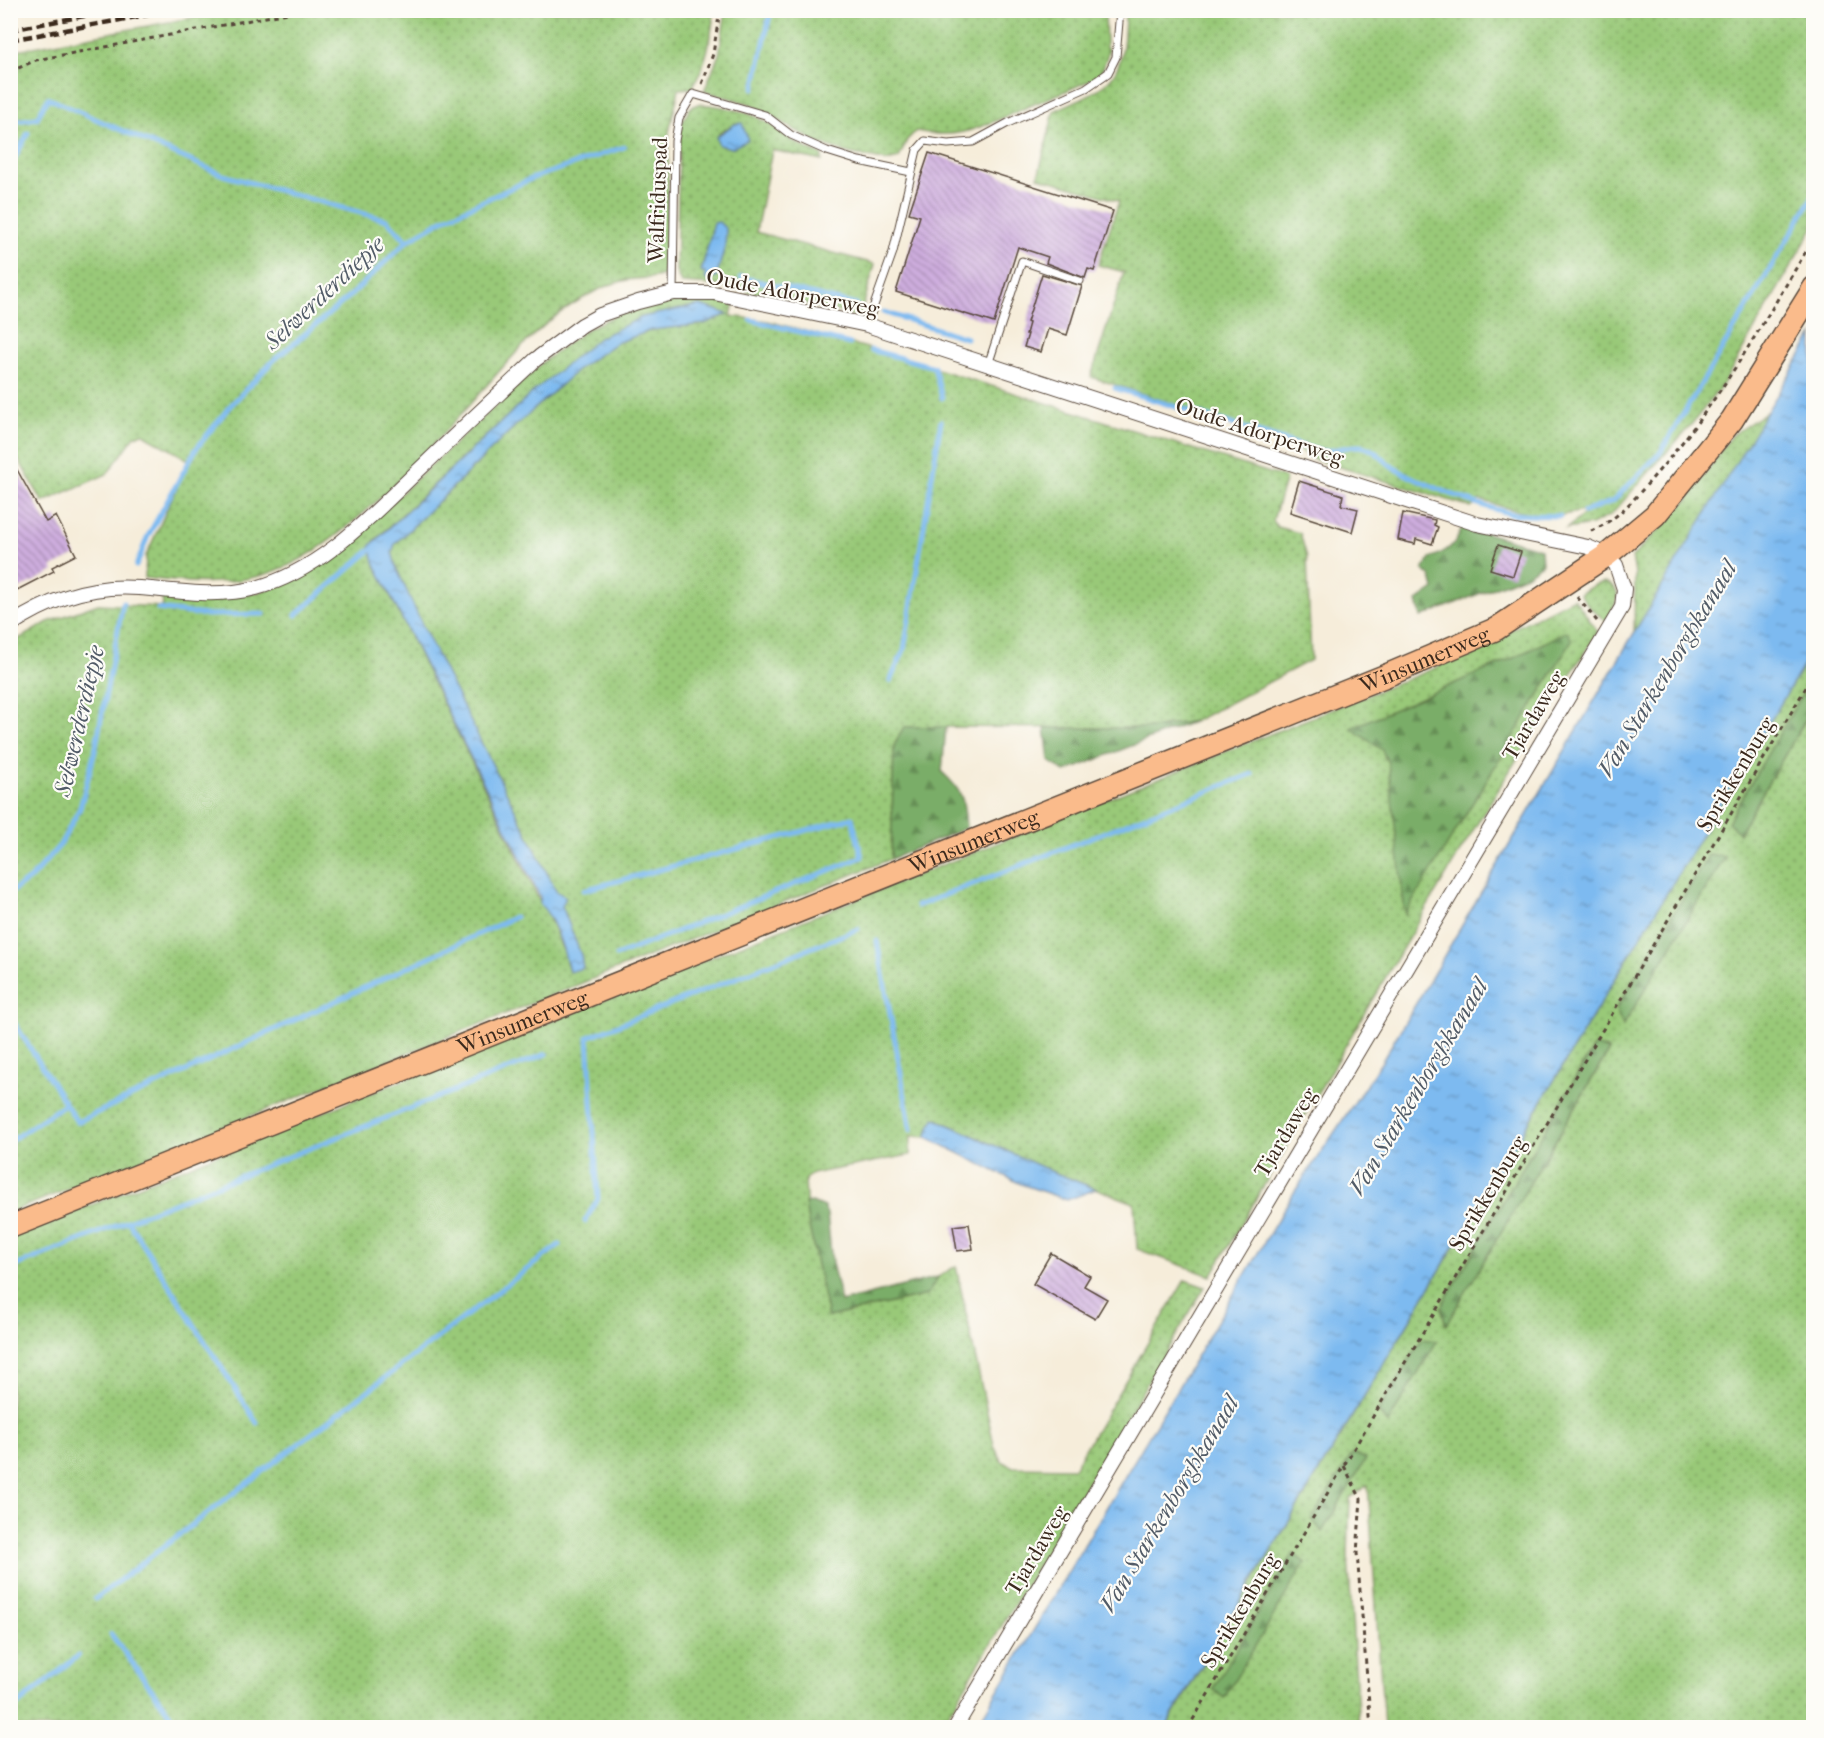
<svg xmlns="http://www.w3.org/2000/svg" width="1824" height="1738" font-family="'IM FELL French Canon',serif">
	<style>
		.grass { fill: url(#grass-dots); stroke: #6a7a4b; stroke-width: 1.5; fill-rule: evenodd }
		.forest { fill: url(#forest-firs); stroke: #5a6c43; stroke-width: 1.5 }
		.water { fill: url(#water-ripples); stroke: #5c7287; stroke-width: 1.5 }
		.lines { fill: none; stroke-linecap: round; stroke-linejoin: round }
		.stream { stroke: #7dbaf0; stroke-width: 5 }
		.building { fill: url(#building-back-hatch) }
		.service-casing { stroke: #57473a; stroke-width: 9 }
		.minor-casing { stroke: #57473a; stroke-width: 16 }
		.primary-casing { stroke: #57473a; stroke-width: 25 }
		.path { stroke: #57473a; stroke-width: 3; stroke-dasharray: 4.5 4.5; stroke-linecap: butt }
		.service { stroke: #fff; stroke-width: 7 }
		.minor { stroke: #fff; stroke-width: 14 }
		.primary { stroke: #fabb8b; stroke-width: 22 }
		.rail { stroke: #3b2a1e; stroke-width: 4.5; stroke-dasharray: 9 4.5; stroke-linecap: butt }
		.labels { text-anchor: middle; stroke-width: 4.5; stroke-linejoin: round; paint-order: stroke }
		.street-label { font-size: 22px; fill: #3b2a1e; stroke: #fdfcf7 }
		.water-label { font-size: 24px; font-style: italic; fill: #525c68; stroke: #fdfcf7 }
	</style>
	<defs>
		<pattern id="grass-dots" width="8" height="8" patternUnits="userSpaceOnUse" patternTransform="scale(1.5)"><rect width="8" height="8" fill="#99c978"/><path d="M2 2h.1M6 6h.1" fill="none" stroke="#7ea362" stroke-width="1.8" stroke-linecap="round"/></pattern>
		<pattern id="forest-firs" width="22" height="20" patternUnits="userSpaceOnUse" patternTransform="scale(1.5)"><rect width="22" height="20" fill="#7aad68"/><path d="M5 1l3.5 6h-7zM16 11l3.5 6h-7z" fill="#658d55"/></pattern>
		<pattern id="water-ripples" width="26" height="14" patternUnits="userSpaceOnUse" patternTransform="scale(1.5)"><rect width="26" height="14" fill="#7dbaf0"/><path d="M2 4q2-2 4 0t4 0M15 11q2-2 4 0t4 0" fill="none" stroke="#6897c2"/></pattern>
		<pattern id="building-back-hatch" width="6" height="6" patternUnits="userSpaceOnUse" patternTransform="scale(1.5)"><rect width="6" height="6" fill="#ceadde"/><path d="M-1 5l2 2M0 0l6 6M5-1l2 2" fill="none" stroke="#a88db3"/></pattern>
	</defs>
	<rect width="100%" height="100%" fill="#fdfcf7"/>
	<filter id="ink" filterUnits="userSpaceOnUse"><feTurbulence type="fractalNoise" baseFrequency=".0167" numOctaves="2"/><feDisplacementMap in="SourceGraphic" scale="12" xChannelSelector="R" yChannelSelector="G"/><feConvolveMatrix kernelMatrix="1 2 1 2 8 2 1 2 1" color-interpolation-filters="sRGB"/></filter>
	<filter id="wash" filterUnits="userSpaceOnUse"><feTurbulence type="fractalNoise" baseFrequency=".008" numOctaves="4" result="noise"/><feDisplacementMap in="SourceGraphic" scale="24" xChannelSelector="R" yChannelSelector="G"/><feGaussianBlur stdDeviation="1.35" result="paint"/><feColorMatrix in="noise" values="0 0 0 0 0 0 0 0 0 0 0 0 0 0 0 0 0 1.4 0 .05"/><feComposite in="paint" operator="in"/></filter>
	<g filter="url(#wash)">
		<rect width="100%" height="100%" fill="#f6edda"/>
		<!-- grass -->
		<path class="grass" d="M229,11h485c-3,28 -7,52 -22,77l-13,1 -10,43 -3,135 -3,8c-13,5 -27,2 -40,6 -19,4 -37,15 -53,25 -36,23 -63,57 -91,88 -48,54 -137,154 -204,177 -43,16 -86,12 -130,7l1,-22 43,-96 -47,-27 -7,3 -28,38 -64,28 -26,-45 -6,3v-409z
			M726,11h379l1,36 3,3 -7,21 -9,8c-28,13 -58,24 -86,37 -35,15 -53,23 -91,15l-9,9 -8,18 -12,3 -38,-8 -33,-11 -65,-38 -47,-13 15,-37z
			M1125,11h688v217l-90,156 -32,41 -80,90 -20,10 -25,4 23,-19 -37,7 -31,-5 -41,-12 -9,7 -161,-49 -20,-16 -199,-65 33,-105 -26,-7 21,-64 -81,-24 16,-66c61,-27 70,-31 71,-100z
			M698,104c20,1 50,7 68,18 20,13 32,25 56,33v6l-50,-11 -16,82 119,32 -15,53 -83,-20 -63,-12 -33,-2 -5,-12 4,-144 10,-19zM735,124l-4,24 -12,-3v-12zM714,223l12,6 -1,17 -9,32 -15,-7z
			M699,299l35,4 -3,13 37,5 118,32 400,125 -13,42 4,7 23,6 7,24 4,103 -116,61 -43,7 -248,-1 -10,19 -3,113 -880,353 -1,-568 38,-22 50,-18 65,3 -1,-11 94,-3 40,-14 42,-27 206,-191 45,-33 32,-15 40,-10zM700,305l28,9 -24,10 -52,6 -36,13 -34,23 -70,63 -117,115 -3,8 4,15 27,60 133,264 9,6 -3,9 19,49 -12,17 -6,-21 -17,-42 -4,-3 -168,-344v-21l160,-150 108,-74z
			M1769,410l-135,223 1,-60 -3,-16 57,-59 42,-62z
			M1605,582c22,8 9,25 1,39l-16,-13 -10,-14 14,-9z
			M1574,598l24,34c-137,209 -260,428 -387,644l-74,-27 -3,-46 -81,-31 -118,-54 -9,19 -15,-1 -1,19 -98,19 -7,5 2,37 21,101 99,-22 11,-18 18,-11 38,179 7,16 12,6 61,1 111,-188 20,7 -264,440 -930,1v-491l1422,-568zM1567,631l-179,132 -6,-13 -30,-22 164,-71z
			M1813,650v47l-11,-2 -73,127 10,11 74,-126v1020h-429l-16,-242 -18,13 -2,57 11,172 -194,1zM1594,1046l15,5 -163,273 -5,-17zM1422,1340l14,1 -49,81 -9,-10z"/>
		<!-- forest -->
		<path class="forest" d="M1463,526l78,23 1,15 -16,11 -105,42 -4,-16 17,-12 -3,-12 -8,-7 7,-12c18,-7 26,-13 33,-32z
			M1567,631l5,9 -167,274 -17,-151 -6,-13 -31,-22 165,-71z
			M1802,695l11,2v10l-74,126 -11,-11z
			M1195,721l-130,51 -16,-11 -4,-33h107z
			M904,727h42l-4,45c22,20 22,28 24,56l-75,31 3,-113z
			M1709,854l16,3 -102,169 -7,-17z
			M1595,1045l14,5 -163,275 -5,-18z
			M812,1202l12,5 3,7 5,49 9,39 97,-25 -11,18 -99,22 -21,-101 -2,-13z
			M1422,1339l15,2 -49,82 -10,-11z
			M1353,1453l13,6 -44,73 -10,-13z
			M1293,1553l12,10 -81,135 -11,-9z"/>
		<!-- water -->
		<path class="water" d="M742,123l6,17 -16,8 -13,-3 -3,-8 19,-13z
			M719,222l7,7 -1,17 -9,32h-5l-2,3 -4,-2v-7h-4l13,-49z
			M700,305l28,9 -24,10 -52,6 -36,13 -34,23 -70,63 -117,115 -3,8 4,15 27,60 133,264 10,6 -4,9 19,49 2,13 -14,4c-5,-22 -13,-52 -29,-68v-7l-166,-335 -4,-16 164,-155 65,-53 43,-21z
			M1813,335v315l-648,1077h-189l317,-533 88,-131 253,-430z
			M934,1118l119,54 43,17 -29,11 -46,-16 -95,-47z"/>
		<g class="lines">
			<!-- stream -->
			<path class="stream" d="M754,89l17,-79
				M10,122l27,-4 11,-20 175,77 164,45 20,21
				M10,167l18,-34
				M741,277l115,28
				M883,312l83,26
				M751,320l99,24
				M871,350l63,17 8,31
				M1115,388l204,63c15,1 27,-6 41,-5 17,2 24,17 38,24 24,14 89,39 116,44 15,2 31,1 46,2
				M1584,512l29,-11 47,-48 154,-258
				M136,566l12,-30 48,-87 34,-43 44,-46 76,-64 57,-55 39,-23 87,-40 91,-31
				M158,609l47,6 59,-1
				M296,615l78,-68
				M890,681l14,-31 37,-229
				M584,890l268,-72 10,39 -246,99
				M10,893l22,-16 28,-32 20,-37 15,-57 28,-148
				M917,906l335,-132
				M877,941l34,189
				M10,1016l67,106 438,-205
				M10,1141l55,-37
				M128,1221l129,202
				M585,1221l13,-22 -10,-162 270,-108
				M10,1268l536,-214
				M95,1599l464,-354
				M111,1634l69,94
				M10,1711l68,-55"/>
		</g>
		<g id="blocks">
			<!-- building -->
			<path class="building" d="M929,153l184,58 -19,60 -6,-2 -3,9 -39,-15 2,-6 -30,-10 -24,76 -98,-31 24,-76 -11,-3z
				M1042,274l40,12 -15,49 -19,-6 -7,23 -17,-5 4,-13h-2l3,-11 -2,-1z
				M10,457l36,65 10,-6 20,39 -24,12 2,4 -37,19 -7,-13z
				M1299,481l44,14 -2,10 17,4 -6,23 -62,-20z
				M1403,513l32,7 -1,5 4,2 -6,17 -16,-5 -1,5 -17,-4z
				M1498,545l23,7 -8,24 -23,-7z
				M969,1224l4,25 -16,2 -4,-25z
				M1051,1253l39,23 -6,10 23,13 -12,20 -62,-35z"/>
		</g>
	</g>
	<g filter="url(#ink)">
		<use href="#blocks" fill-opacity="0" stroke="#57473a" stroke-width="1.5"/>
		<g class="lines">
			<!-- service casing -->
			<g class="service-casing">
				<path id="service" d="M673,293l2,-152 4,-23 14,-24 72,21 26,20 36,16 32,10 52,11
					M867,325l26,-73 24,-102 8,-9 23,3 25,-2 35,-19 78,-35 22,-15 8,-16 4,-47
					M988,365l34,-104 58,20"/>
			</g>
			<!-- minor casing -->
			<g class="minor-casing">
				<path id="minor" d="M10,625c39,-26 81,-41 129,-37 39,3 78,10 117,0 69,-19 117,-75 167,-122 37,-36 75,-71 112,-106l47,-35 18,-10 38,-13 35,-9h41l153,32 610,199 111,23 19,8 9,10 8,24 -2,18 -667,1121"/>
			</g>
			<!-- primary casing -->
			<g class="primary-casing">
				<g id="primary">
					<path id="s1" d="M10,1227l1380,-553 106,-45 111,-74 48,-40 77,-95 82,-132"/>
				</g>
			</g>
			<!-- path -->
			<path class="path" d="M10,72l26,-12 268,-50
				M702,84l11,-30 7,-44
				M1591,531c27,-11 46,-35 65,-57 63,-72 109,-154 158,-236
				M1577,597l20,24
				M1344,1466l17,33 -4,54 14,175
				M1188,1728l626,-1054"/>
			<!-- service -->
			<use href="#service" class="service"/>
			<!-- minor -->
			<use href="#minor" class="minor"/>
			<!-- primary -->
			<use href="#primary" class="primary"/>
			<!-- rail -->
			<path class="rail" d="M10,30l106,-20
				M10,40l165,-30"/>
		</g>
	</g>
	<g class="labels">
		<!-- street labels -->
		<g class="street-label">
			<text transform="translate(657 200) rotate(-88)" y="8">Walfriduspad</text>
			<text transform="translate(793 292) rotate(11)" y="8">Oude Adorperweg</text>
			<text transform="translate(1260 431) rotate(18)" y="8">Oude Adorperweg</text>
			<text dy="8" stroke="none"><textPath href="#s1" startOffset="1524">Winsumerweg</textPath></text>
			<text transform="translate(1533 715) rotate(-59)" y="8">Tjardaweg</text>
			<text transform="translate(1735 774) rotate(-59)" y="8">Sprikkenburg</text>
			<text dy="8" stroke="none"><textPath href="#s1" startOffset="1038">Winsumerweg</textPath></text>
			<text dy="8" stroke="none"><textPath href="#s1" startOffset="552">Winsumerweg</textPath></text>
			<text transform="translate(1285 1132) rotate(-59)" y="8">Tjardaweg</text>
			<text transform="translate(1487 1193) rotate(-59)" y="8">Sprikkenburg</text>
			<text transform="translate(1036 1550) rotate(-59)" y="8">Tjardaweg</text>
			<text transform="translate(1239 1610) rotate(-59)" y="8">Sprikkenburg</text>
		</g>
		<!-- water labels -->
		<g class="water-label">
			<text transform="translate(324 293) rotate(-43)" y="8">Selwerderdiepje</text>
			<text transform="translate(1667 669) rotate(-59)" y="8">Van Starkenborghkanaal</text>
			<text transform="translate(79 721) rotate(-77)" y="8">Selwerderdiepje</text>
			<text transform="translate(1418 1087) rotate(-59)" y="8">Van Starkenborghkanaal</text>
			<text transform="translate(1169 1504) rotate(-59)" y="8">Van Starkenborghkanaal</text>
		</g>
	</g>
	<!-- margin -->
	<rect width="1824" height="1738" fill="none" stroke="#fdfcf7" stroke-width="36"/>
</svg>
